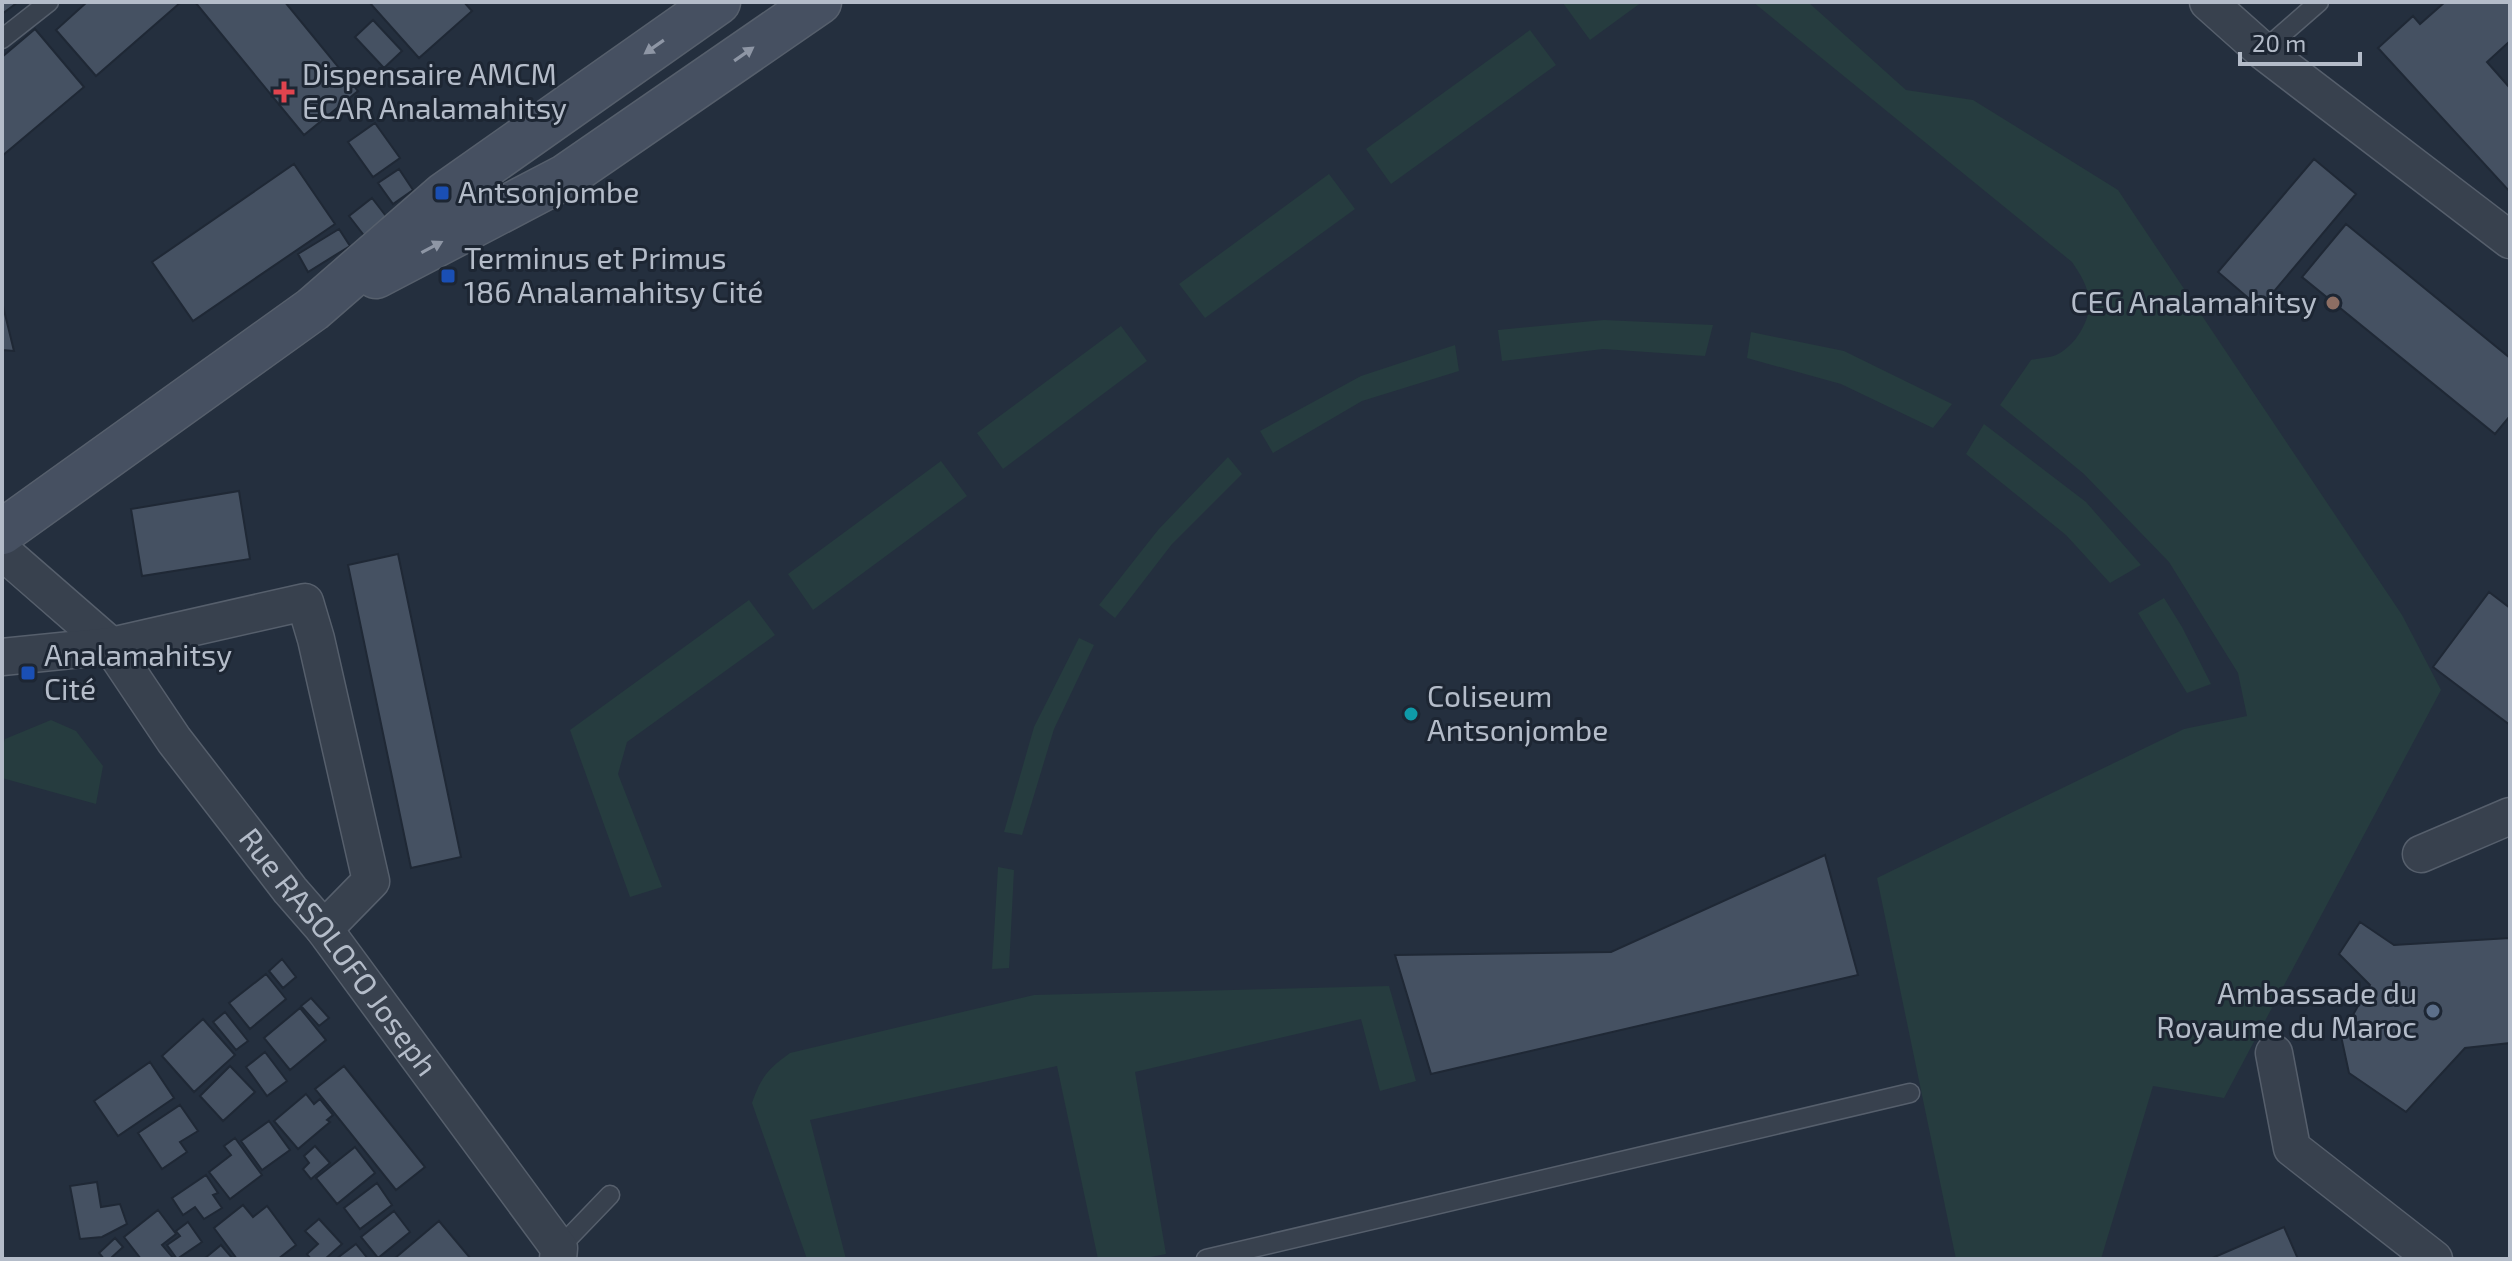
<svg xmlns="http://www.w3.org/2000/svg" width="2512" height="1261" font-family="'Exo 2',sans-serif">
	<style>
		.green { fill: #263c3f }
		.building { fill: #455162; stroke: #1f2835; stroke-width: 2 }
		.lines { fill: none; stroke-linecap: round; stroke-linejoin: round }
		.service-casing { stroke: #565f6c; stroke-width: 21 }
		.minor-casing { stroke: #565f6c; stroke-width: 39 }
		.secondary-casing { stroke: #565f6c; stroke-width: 47 }
		.service { stroke: #38414e; stroke-width: 18 }
		.minor { stroke: #38414e; stroke-width: 36 }
		.secondary { stroke: #465061; stroke-width: 44 }
		.oneway { fill: #8e96a5 }
		.health-dot { fill: #e0444e; stroke: #1d2633; stroke-width: 3 }
		.transit-dot { fill: #1a4fb4; stroke: #1d2633; stroke-width: 3 }
		.education-dot { fill: #8d6e63; stroke: #1d2633; stroke-width: 3 }
		.culture-dot { fill: #0f9aa8; stroke: #1d2633; stroke-width: 3 }
		.service-dot { fill: #5c6f8a; stroke: #1d2633; stroke-width: 3 }
		.labels { text-anchor: middle; stroke-width: 6; stroke-linejoin: round; paint-order: stroke }
		.poi-label { font-size: 30px; fill: #b4bcc9; stroke: #1d2633; text-anchor: start }
		.street-label { font-size: 30px; fill: #b4bcc9; stroke: #1d2633 }
	</style>
	<rect width="100%" height="100%" fill="#242f3e"/>
	<!-- green -->
	<path class="green" d="M1565,2h77l-52,38 -27,-37z
		M1753,2h55l98,88 67,10 145,90 284,425 39,75 -217,408 -71,-12 -52,173h-145l-79,-381 307,-149 63,-13 -9,-43 -69,-111 -85,-88 -84,-69 31,-45c8,-2 18,-2 25,-5 18,-8 34,-33 33,-52 0,-16 -9,-29 -17,-41z
		M1530,30l26,35 -165,119 -25,-35z
		M1329,174l26,35 -150,109 -26,-34z
		M1604,320l109,5 -8,31 -102,-7 -101,12 -4,-31z
		M1121,326l26,35 -144,108 -26,-36z
		M1751,332l93,19 108,53 -19,24 -92,-44 -94,-26z
		M1455,345l4,26 -97,30 -89,52 -13,-22 101,-55z
		M1984,424l102,78 55,63 -31,18 -44,-48 -100,-81z
		M1228,457l14,17 -70,70 -57,74 -16,-13 59,-75z
		M941,461l26,35 -154,114 -25,-36z
		M2164,598l18,29 29,57 -24,9 -49,-80z
		M749,600l26,35 -148,107 -9,32 44,113 -32,10 -60,-167z
		M1079,638l15,7 -40,84 -32,106 -18,-3 30,-105z
		M51,720l25,11 27,35 -7,38 -94,-26v-29l3,-10z
		M998,867l16,3 -5,98 -17,1z
		M1389,986l27,95 -36,10 -19,-72 -226,53 31,182 -26,5h-42l-41,-193 -247,54 36,139h-39l-55,-156c9,-26 16,-34 38,-50l244,-58z"/>
	<!-- building -->
	<path class="building" d="M2,2h16l-16,12z
		M87,2h94l-85,74 -40,-46z
		M195,2h90l73,89 -54,44z
		M369,2h95l8,9 -53,47z
		M2445,2h65v39l-23,21 23,26v104l-132,-144 35,-32 7,8z
		M373,20l29,31 -18,17 -29,-31z
		M35,29l49,58 -82,69v-99z
		M375,123l25,35 -27,19 -25,-35z
		M2314,159l42,35 -96,114 -42,-36z
		M294,164l41,60 -142,97 -41,-59z
		M399,169l14,21 -20,14 -15,-21z
		M372,198l17,22 -23,18 -17,-22z
		M2346,224l164,134v58l-15,18 -193,-157z
		M339,229l11,17 -42,26 -10,-18z
		M2,302l12,49 -12,-1z
		M239,491l11,68 -108,17 -11,-67z
		M398,554l63,303 -50,11 -63,-303z
		M2489,592l21,16v117l-77,-58z
		M1825,855l33,120 -427,99 -36,-119 216,-3z
		M2360,922l34,23 116,-7v105l-45,5 -59,64 -57,-39 -8,-37 29,-51 -31,-31z
		M282,959l14,18 -13,11 -14,-17z
		M266,974l20,25 -36,30 -21,-26z
		M311,998l18,20 -10,8 -18,-20z
		M300,1008l26,32 -36,30 -26,-32z
		M225,1012l23,29 -12,9 -23,-28z
		M203,1019l32,36 -41,37 -32,-36z
		M265,1052l22,29 -20,15 -21,-29z
		M150,1062l24,36 -56,38 -24,-35z
		M230,1066l25,26 -32,29 -23,-25z
		M344,1066l81,101 -29,23 -81,-101z
		M306,1094l8,10 6,-5 13,16 -6,5 3,2 -32,27 -24,-28z
		M180,1105l18,26 -18,11 7,10 -25,17 -24,-36z
		M269,1121l21,29 -28,20 -21,-29z
		M235,1138l27,37 -32,24 -21,-27 22,-17 -7,-9z
		M315,1146l15,17 -19,16 -8,-10 6,-6 -5,-7z
		M355,1147l20,26 -38,31 -21,-26z
		M206,1175l12,18 -5,2 9,13 -18,11 -9,-12 -12,8 -11,-17z
		M97,1182l4,25 19,-3 7,20 -25,13 -22,2 -10,-53z
		M377,1183l15,22 -32,24 -16,-21z
		M243,1205l10,12 14,-11 29,39 -18,14h-41l-23,-31z
		M158,1210l18,24 -14,11 12,14h-33l-17,-22z
		M394,1211l16,21 -32,26 -17,-21z
		M319,1219l23,25 -17,15h-14l-4,-5 11,-10 -13,-13z
		M439,1221l32,38h-77z
		M188,1222l14,20 -25,17 -10,-14 13,-9 -4,-5z
		M2284,1227l14,32h-88z
		M115,1238l8,9 -12,11 1,1h-8l-5,-6z
		M356,1244l12,15h-32z
		M221,1245l12,14h-29z"/>
	<g class="lines">
		<!-- service casing -->
		<g class="service-casing">
			<path id="service" d="M2,39l47,-37
				M2263,51l56,-49
				M559,1248l51,-53
				M1206,1259l704,-166"/>
		</g>
		<!-- minor casing -->
		<g class="minor-casing">
			<g id="minor">
				<path d="M2208,2l55,49 247,189"/>
				<path id="s1" d="M2,551l109,95 63,94 116,150 34,39 235,319 -1,11"/>
				<path d="M2,657l109,-11 194,-44 11,37 55,242 -47,48"/>
				<path d="M2421,854l89,-38"/>
				<path d="M2274,1053l18,95 142,111"/>
			</g>
		</g>
		<!-- secondary casing -->
		<g class="secondary-casing">
			<path id="secondary" d="M376,276l189,-99 254,-175
				M2,532l311,-223 131,-114 274,-193"/>
		</g>
		<!-- service -->
		<use href="#service" class="service"/>
		<!-- minor -->
		<use href="#minor" class="minor"/>
		<!-- secondary -->
		<use href="#secondary" class="secondary"/>
	</g>
	<!-- one-way arrows -->
	<defs><path id="oneway-solid" d="M-6-.8H1V-3.2L6.5 0L1 3.2V.8H-6Z" transform="scale(2)"/></defs>
	<g class="oneway">
		<use href="#oneway-solid" transform="translate(654 47) rotate(145)"/>
		<use href="#oneway-solid" transform="translate(744 54) rotate(-35)"/>
		<use href="#oneway-solid" transform="translate(432 247) rotate(-28)"/>
	</g>
	<!-- markers -->
	<path class="health-dot" d="M280 80h8v8h8v8h-8v8h-8v-8h-8v-8h8z"/>
	<g class="transit-dot">
		<rect x="434" y="185" width="16" height="16" rx="4"/>
		<rect x="440" y="268" width="16" height="16" rx="4"/>
		<rect x="20" y="665" width="16" height="16" rx="4"/>
	</g>
	<circle class="education-dot" cx="2333" cy="303" r="8"/>
	<circle class="culture-dot" cx="1411" cy="714" r="8"/>
	<circle class="service-dot" cx="2433" cy="1011" r="8"/>
	<g class="labels">
		<!-- poi labels -->
		<g class="poi-label">
			<text x="302" y="85">Dispensaire AMCM<tspan x="302" dy="34">ECAR Analamahitsy</tspan></text>
			<text x="458" y="203">Antsonjombe</text>
			<text x="464" y="269">Terminus et Primus<tspan x="464" dy="34">186 Analamahitsy Cité</tspan></text>
			<text x="2317" y="313" text-anchor="end">CEG Analamahitsy</text>
			<text x="44" y="666">Analamahitsy<tspan x="44" dy="34">Cité</tspan></text>
			<text x="1427" y="707">Coliseum<tspan x="1427" dy="34">Antsonjombe</tspan></text>
			<text x="2417" y="1004" text-anchor="end">Ambassade du<tspan x="2417" dy="34">Royaume du Maroc</tspan></text>
		</g>
		<!-- street labels -->
		<g class="street-label">
			<text dy="10" stroke="none"><textPath href="#s1" startOffset="526">Rue RASOLOFO Joseph</textPath></text>
		</g>
	</g>
	<!-- border -->
	<rect width="2512" height="1261" fill="none" stroke="#b4bcc9" stroke-width="8"/>
	<!-- scale -->
	<path d="M2240 52v12h120v-12" fill="none" stroke="#b4bcc9" stroke-width="4"/>
	<text x="2252" y="52" font-size="24" fill="#b4bcc9" stroke="#1d2633" stroke-width="6" paint-order="stroke">20 m</text>
</svg>
